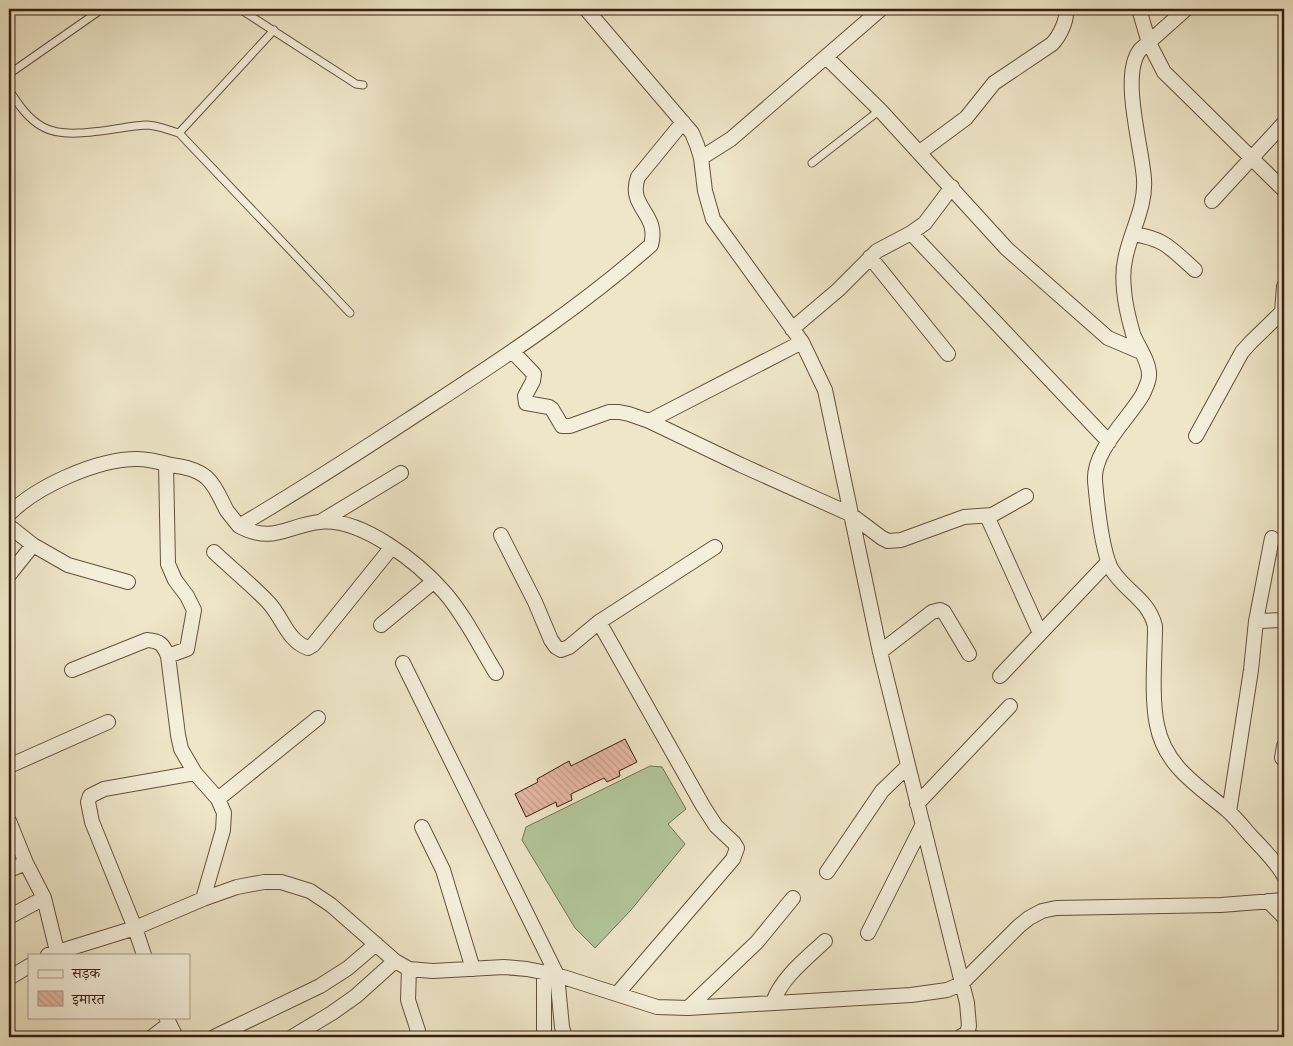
<svg xmlns="http://www.w3.org/2000/svg" width="1293" height="1046" font-family="Alegreya,'Noto Serif Devanagari',serif">
	<style>
		.pitch { fill: #b2c69b; stroke: #747255 }
		.building { fill: url(#building-back-hatch); stroke: #371e0f }
		.lines { fill: none; stroke-linecap: round; stroke-linejoin: round }
		.service-casing { stroke: #65503d; stroke-width: 9 }
		.minor-casing { stroke: #65503d; stroke-width: 16 }
		.service { stroke: #f4efdb; stroke-width: 7 }
		.minor { stroke: #f4efdb; stroke-width: 14 }
	</style>
	<defs>
		<pattern id="building-back-hatch" width="6" height="6" patternUnits="userSpaceOnUse" patternTransform="scale(1.25)"><rect width="6" height="6" fill="#e8b8a5"/><path d="M-1 5l2 2M0 0l6 6M5-1l2 2" fill="none" stroke="#c89e8d"/></pattern>
	</defs>
	<rect width="100%" height="100%" fill="#eee6c8"/>
	<filter id="stains"><feTurbulence type="fractalNoise" baseFrequency=".004" numOctaves="4"/><feColorMatrix values="0 0 0 0 .2 0 0 0 0 .09 0 0 0 0 .02 0 0 0 .5 -.17"/></filter>
	<radialGradient id="worn" r=".72"><stop offset=".6" stop-color="#630" stop-opacity="0"/><stop offset="1" stop-color="#630" stop-opacity=".3"/></radialGradient>
	<!-- pitch -->
	<path class="pitch" d="M650,766l12,1 24,42 -18,15 17,20 -54,66 -36,38 -20,-20 -53,-88 4,-13z"/>
	<!-- building -->
	<path class="building" d="M625,739l12,23 -18,9 1,5 -13,6 -3,-4 -33,16 1,6 -15,7 -1,-5 -30,15 -11,-23 23,-12 -1,-3 32,-18 2,5z"/>
	<g class="lines">
		<!-- service casing -->
		<g class="service-casing">
			<path id="service" d="M240,9l116,75 7,1
				M9,74l93,-65
				M9,90c9,14 19,29 34,37 24,14 74,0 102,-2 12,0 23,5 34,8l171,180
				M179,133l95,-103
				M812,163l68,-53
				M967,1033l19,4"/>
		</g>
		<!-- minor casing -->
		<g class="minor-casing">
			<path id="minor" d="M586,9l106,124 5,12 4,13 4,33 8,28 89,123 23,48 55,262 87,351 2,23 -2,7 -7,4
				M1139,9l10,34 15,29 120,118
				M1186,9l-46,41c-20,25 2,97 4,129 2,29 -14,53 -19,81 -2,9 -2,20 -1,30 1,15 5,30 9,44 5,13 17,28 16,42 0,6 -4,13 -6,18 -15,26 -50,56 -48,87 2,22 7,72 17,89 14,22 36,29 43,56 0,30 -4,71 2,99 8,41 40,60 70,85 9,8 16,17 23,25 12,13 26,26 34,41
				M826,57l54,53 127,139 101,89 33,14
				M920,152l46,-34 28,-35 58,-39c7,-7 17,-26 13,-35
				M701,158l30,-19 150,-130
				M1212,201l72,-78
				M911,233l198,209
				M1133,234c33,5 38,15 62,36
				M870,257l78,97
				M792,329l46,-39 39,-39 34,-18 14,-10 27,-36
				M513,352l21,22 -1,7 -8,15 1,7 23,4 3,2 10,17h8l39,-14h10l10,2 20,7 92,44 109,49 32,24 6,3 13,-1 63,-23 28,-2 34,-19
				M649,421l153,-79
				M1196,436l46,-84 9,-10 31,-30 2,-26
				M166,464l2,100 7,16 12,16 7,14 -7,39 -19,7
				M9,514c28,-28 88,-55 128,-55 12,0 23,3 34,6 13,2 26,4 36,13 9,8 14,22 20,33 4,5 8,10 12,15 64,-37 126,-78 189,-119 77,-50 154,-101 223,-162 9,-32 -24,-37 -13,-68l45,-55
				M987,516l53,117
				M320,522l81,-49
				M9,526l24,19 35,20 60,17
				M239,526c34,18 47,0 80,-4 42,-5 100,41 126,71 20,23 35,54 51,80
				M501,535l34,67 16,38 5,7 5,3 8,-3 30,-25 116,-75
				M214,552c18,17 37,32 54,50 14,14 19,39 40,46l5,-3 79,-98
				M9,575l24,-30
				M1256,621l28,-1
				M599,622l104,184 13,20 18,17 3,5 -4,11 -116,135
				M381,625l52,-43
				M880,652l52,-40 8,-2 4,2 25,42
				M403,663l154,312 5,52 3,10
				M72,670l75,-30c13,1 16,4 21,16l10,79 3,14 14,24 23,26 6,14 -1,17 -20,69
				M1000,676l108,-114
				M1282,758l2,-12
				M9,766l99,-44
				M218,799l100,-81
				M917,804l93,-98
				M1229,812l22,-142 5,-49 16,-83
				M9,821l17,42 18,35 13,53
				M422,827l21,43 30,99
				M9,870l17,-7
				M827,872l55,-81 26,-25
				M1268,901l16,16
				M9,917l35,-19
				M868,933l55,-109
				M48,955l87,-27 68,-29 34,-12 27,-5h17l29,9 21,14 64,56 14,8 24,2 71,-4 23,2 30,6 100,32 31,1 223,-13 36,-5 14,-6 58,-58 10,-8 13,-7 14,-3 165,-3 63,-5
				M144,955l-9,-27 -43,-106 -4,-20 2,-6 14,-7 91,-16
				M409,969l-1,31 12,37
				M544,972v65
				M9,978l20,-12
				M773,1002c9,-25 33,-43 52,-61
				M688,1008l69,-66 36,-44
				M166,1017l10,20
				M152,1037l17,-13
				M214,1037l106,-51 28,-18 28,-24
				M292,1037l40,-24 24,-17 39,-35"/>
		</g>
		<!-- service -->
		<use href="#service" class="service"/>
		<!-- minor -->
		<use href="#minor" class="minor"/>
	</g>
	<!-- margin -->
	<rect width="1293" height="1046" fill="none" stroke="#eee6c8" stroke-width="30"/>
	<rect x="10" y="10" width="1273" height="1026" fill="none" stroke="#371e0f" stroke-width="2.5"/>
	<rect x="15" y="15" width="1263" height="1016" fill="none" stroke="#371e0f"/>
	<!-- legend -->
	<rect x="28" y="954" width="162" height="65" fill="#f4efdb" stroke="#a89b89"/>
	<rect x="38" y="970" width="25" height="8" fill="#f4efdb" stroke="#a89b89"/>
	<text x="72" y="978" font-size="15" fill="#371e0f">सड़क</text>
	<rect x="38" y="991" width="25" height="15" fill="url(#building-back-hatch)" stroke="#a89b89"/>
	<text x="72" y="1004" font-size="15" fill="#371e0f">इमारत</text>
	<rect width="100%" height="100%" filter="url(#stains)"/>
	<rect width="100%" height="100%" fill="url(#worn)"/>
</svg>
